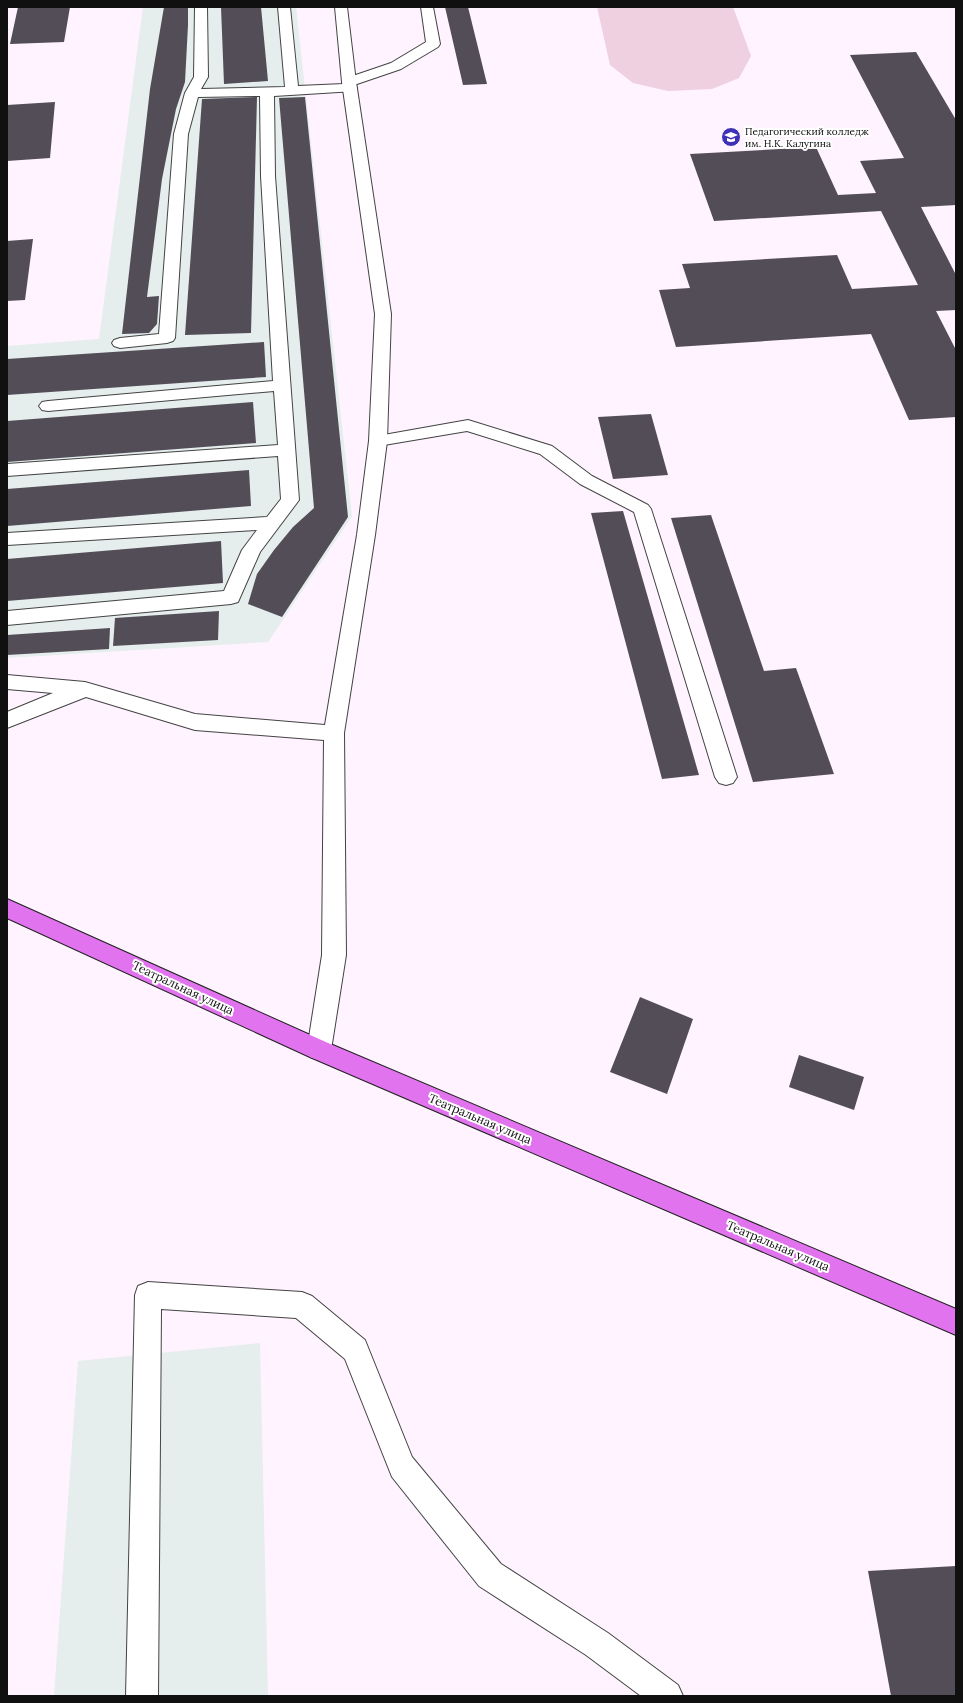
<svg xmlns="http://www.w3.org/2000/svg" width="963" height="1703" font-family="Lora,serif">
	<style>
		.industrial { fill: #e5eded }
		.pitch { fill: #efd0e0 }
		.building { fill: #534d58 }
		.lines { fill: none; stroke-linecap: round; stroke-linejoin: round }
		.service-casing { stroke: #434343; stroke-width: 2 }
		.minor-casing { stroke: #434343; stroke-width: 2 }
		.primary-casing { stroke: #212121; stroke-width: 2 }
		.service { fill: #fff; fill-rule: evenodd }
		.minor { fill: #fff; fill-rule: evenodd }
		.primary { fill: #e273ee; fill-rule: evenodd }
		.labels { text-anchor: middle; stroke-width: 4; stroke-linejoin: round; paint-order: stroke }
		.far-poi-label { font-size: 10px; fill: #101010; stroke: #fff; text-anchor: start }
		.street-label { font-size: 12px; fill: #101010; stroke: #fff }
	</style>
	<rect width="100%" height="100%" fill="#fef3fe"/>
	<!-- industrial -->
	<path class="industrial" d="M143,7h153l56,509 -84,126 -261,16v-312l92,-7z
		M260,1343l8,353h-214l24,-335z"/>
	<!-- pitch -->
	<path class="pitch" d="M597,7h136l18,49 -12,22 -27,11 -44,2 -35,-8 -23,-18z"/>
	<!-- building -->
	<path class="building" d="M18,7h52l-6,35 -54,2z
		M164,7h24v18l-3,57 -9,27 -14,70 -15,118 12,-1 -2,28 -8,9 -27,1 28,-245z
		M221,7h40l7,74 -44,3z
		M445,7h23l19,77 -24,1z
		M916,52l40,68v85l-35,2 35,68v35l-20,1 20,39v67l-47,3 -38,-86 -195,13 -17,-57 31,-2 -8,-24 155,-9 15,34 66,-4 -37,-74 -167,10 -24,-67 126,-7 22,48 38,-2 -16,-32 44,-3 -54,-103z
		M257,97l-6,236 -66,2 17,-236z
		M305,97l43,420 -66,100 -34,-13 9,-30 17,-24 19,-23 21,-19 -35,-410z
		M55,102l-5,56 -43,3v-56z
		M33,239l-8,61 -18,1v-60z
		M264,342l2,35 -259,18v-36z
		M253,402l3,41 -249,19v-41z
		M651,414l17,61 -55,4 -15,-62z
		M249,470l2,36 -244,20v-37z
		M623,511l76,264 -37,4 -71,-266z
		M711,515l53,156 32,-3 38,106 -81,8 -82,-264z
		M221,541l2,42 -216,18v-42z
		M219,611l-1,29 -105,6 2,-28z
		M110,628l-1,21 -102,6v-20z
		M640,997l53,22 -26,75 -57,-22z
		M799,1055l65,22 -10,33 -65,-23z
		M956,1566v130h-65l-23,-125z"/>
	<g class="lines">
		<!-- service casing -->
		<g class="service-casing">
			<path id="service" d="M195,7h12l1,70 -7,12 84,-2 -7,-80h12l8,79 46,-2 -2,-2 2,-3 47,-16 35,-21 -5,-35h12l7,37 -2,3 -37,22 -47,16 3,3 -2,3 -81,5 1,80 24,324 -39,52 -22,50 -7,2 -224,21v-14l217,-20 18,-41 15,-20 -250,15v-12l260,-16 14,-18 -3,-43 -271,20v-12l271,-19 -4,-54 -226,20 -6,-1 -3,-4 3,-4 6,-1 225,-20 -12,-205 -1,-80 -62,1 -10,37 -13,204 -2,3 -6,2 -47,5 -6,-2 -2,-3 2,-3 6,-2 39,-4 15,-200 11,-41 9,-16z
				M468,420l84,26 40,30 56,29 3,4 86,268 -4,6 -7,2 -7,-2 -4,-6 -81,-265 -54,-28 -40,-30 -73,-23 -89,15 -6,-1 -3,-4 3,-4 6,-1z
				M148,1282l154,10 10,4 53,44 47,117 89,107 107,69 70,52 5,11h-42l-55,-41 -107,-69 -87,-109 -47,-118 -49,-41 -135,-9 -3,387h-32l9,-401 3,-9z"/>
		</g>
		<!-- minor casing -->
		<g class="minor-casing">
			<path id="minor" d="M335,7h12l9,75 35,232 -4,127 -12,94 -31,198 2,222 -15,95 -3,7 -9,3 -9,-3 -3,-7 15,-95 2,-215 -129,-10 -109,-33 -79,31v-16l46,-19 -46,-4v-14l78,7 110,32 130,11 32,-190 12,-94 6,-127 -33,-232z"/>
		</g>
		<!-- primary casing -->
		<g class="primary-casing">
			<path id="primary" d="M7,899l321,144 628,266v26l-646,-278 -303,-139z"/>
		</g>
		<!-- service -->
		<use href="#service" class="service"/>
		<!-- minor -->
		<use href="#minor" class="minor"/>
		<!-- primary -->
		<use href="#primary" class="primary"/>
	</g>
	<!-- icons -->
	<defs>
		<g id="university-disc" transform="scale(1)"><circle r="9.5" fill="#3e31b7" stroke="#fff"/><path d="M0-5L7-2L0 1L-7-2ZM-4 1L0 2.5L4 1V4Q0 6-4 4Z" fill="#fff"/></g>
	</defs>
	<g fill-rule="evenodd">
		<use href="#university-disc" x="731" y="137"/>
	</g>
	<g class="labels">
		<!-- far-poi labels -->
		<g class="far-poi-label">
			<text x="745" y="135">Педагогический колледж<tspan x="745" dy="12">им. Н.К. Калугина</tspan></text>
		</g>
		<!-- street labels -->
		<g class="street-label">
			<text transform="translate(183 988) rotate(25)" y="4">Театральная улица</text>
			<text transform="translate(480 1119) rotate(23)" y="4">Театральная улица</text>
			<text transform="translate(778 1246) rotate(23)" y="4">Театральная улица</text>
		</g>
	</g>
	<!-- border -->
	<rect width="963" height="1703" fill="none" stroke="#101010" stroke-width="16"/>
</svg>
